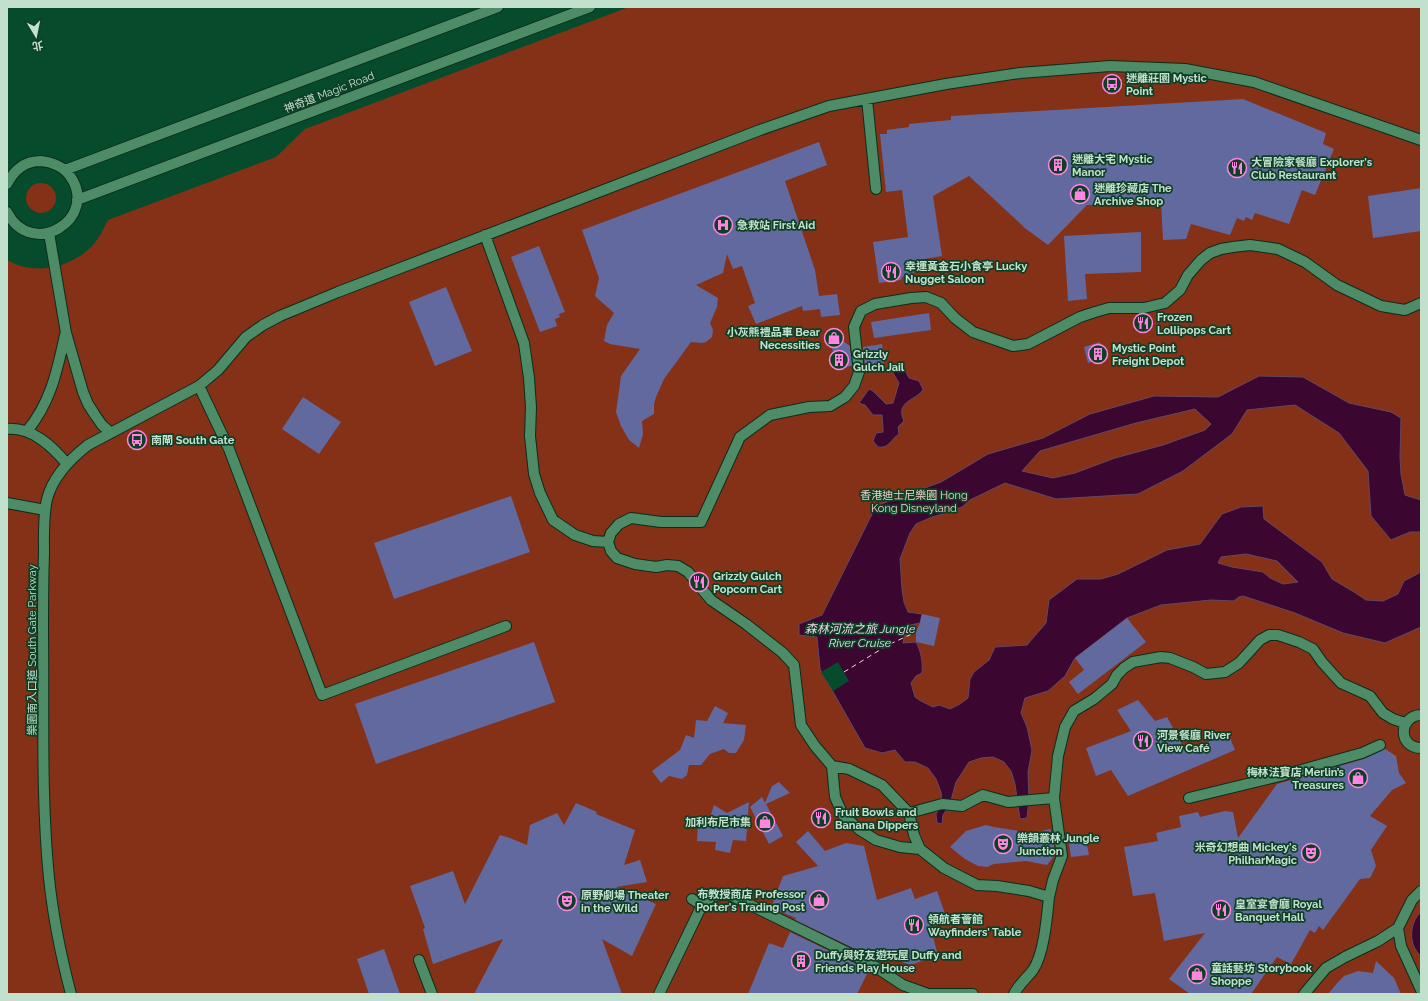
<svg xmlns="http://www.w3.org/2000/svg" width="1428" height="1001" font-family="Raleway,'Noto Sans TC',sans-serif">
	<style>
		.green { fill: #843118 }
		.water { fill: #3b0731; stroke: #644860; fill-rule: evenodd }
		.pier { fill: #064c2c }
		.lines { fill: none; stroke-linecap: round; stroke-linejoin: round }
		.ferry { stroke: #f1d7e9; stroke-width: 1; stroke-dasharray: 5 4; stroke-linecap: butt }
		.building { fill: #62699f }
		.minor-casing { stroke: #0c2d1c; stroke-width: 12 }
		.minor { stroke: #4e8b67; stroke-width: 10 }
		.labels { text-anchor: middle; stroke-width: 3.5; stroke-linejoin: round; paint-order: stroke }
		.poi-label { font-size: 11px; font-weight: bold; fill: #c2e1cd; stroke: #0e3f26; text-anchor: start }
		.street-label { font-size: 11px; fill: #c2e1cd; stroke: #0e3f26 }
		.park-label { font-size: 11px; fill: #efd0c6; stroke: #0e3f26 }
		.water-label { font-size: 12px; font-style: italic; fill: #f1d7e9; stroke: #0e3f26 }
	</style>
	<rect width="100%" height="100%" fill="#064c2c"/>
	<!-- green -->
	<path class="green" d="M629,7h792v987h-1414v-734c27,16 63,8 84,-13 8,-8 12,-17 17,-27l168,-63 29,-28z
		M26 198a15 15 0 1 1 30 0a15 15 0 1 1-30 0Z"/>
	<!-- water -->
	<path class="water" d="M901,368l4,2 4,8 10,3 4,8c-4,11 -29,11 -19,32l-6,6 1,7c-8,5 -10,15 -21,13l-5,-6 3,-8 7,-1v-4l-1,-13h-9l-8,-10 -6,-2 10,-14 4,2 13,13 7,-1 6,-20 -6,-10 3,-4z
		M1259,376l44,1 46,26 42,9 10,6 -1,39 1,17 4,21 16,5v32h-11l-19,8 -20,-24 -3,-45 -29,-38 -44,-28 -48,5 -15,24 -49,37 -45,23 -82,5 -51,-16 -35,17 -8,7 -19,7 -11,3 -16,7 -6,9 -10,26 2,30 2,13 4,10 14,2 -2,9 -14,3 -3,17 13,-1c5,9 7,20 6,31l-6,3 -5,7 4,14 4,3 14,7 6,-2 11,4 10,-5 8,-6 2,-19 4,-7 15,-12 6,-13 32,-2 19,-22 3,-23 28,-21h24l17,-5 49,-24 33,-6 22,-30 19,-7 22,-1 1,13 58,43 10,17 22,13 12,8 17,1 15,-7 6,-13 17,-9v55l-36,16 -42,-10 -48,-20 -52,-17 -4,1 -5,4 -23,-1 -50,5 -34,13 -52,40 -10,18 -17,15 -23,7 -4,15 6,14 5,23 -4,22 1,28 -2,18 -7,1 -5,-35 -4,-13 -7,-9 -11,-5 -12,1 -12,4 -13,20 -6,22 -7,11 -1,9 -5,-1 -1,-9 6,-10 -1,-12 -5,-13 -8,-11 -13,-6h-10l-10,-12 -13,3 -17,-5 -45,-79 -3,-32 -18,-2v-11l23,-9 54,-109 65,-24 47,-28 55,-16 47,-24 64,-18 64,1zM1195,409l16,15 -6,6 -42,15 -48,13 -40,15 -22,5 -31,-7 18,-20 96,-28zM1246,554l31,7 21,21 -15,2 -13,-6 -7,-6 -31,-5 -14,-4 3,-6z
		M1421,912v44c-13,-11 -12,-33 0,-44z"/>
	<!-- pier -->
	<path class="pier" d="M838,662l11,19 -16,10 -12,-19z"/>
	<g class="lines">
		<!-- ferry -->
		<path class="ferry" d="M844,672l44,-27 28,-13"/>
	</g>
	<!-- building -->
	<path class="building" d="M1243,99l83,34 -3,11 11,5 -19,46 -13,-5 -13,34 -34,-11 -3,7 -6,-3 -2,4 -7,-3 -7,17 -39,-11 -5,15 -23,1 -2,-38 -74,3 -39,40 -22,-16 -57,-53 -36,20 9,60 -30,5 2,14 -11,1 -2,4 -22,3 -6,-41 35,-5 -6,-47 -16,2 -6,-58h7v-4l22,-3v-3l42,-4v-4z
		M819,142l8,23 -42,16 30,89 4,26 18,-2 3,21 -19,2 -1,-8 -17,2 -1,-5 -46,18 -8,-18 7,-3 -13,-37 -9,3 -6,-15 -4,19 -27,12 22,13 -1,9 -7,16 3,7 -1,7 -6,5 -4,1 -11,-1 -27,37 -8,18 -2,7v10l-12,7 1,13 -4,14 -10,-8 -8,-14 -5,-14 5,-36 19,-27 -30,-5 -6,-3 3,-16 7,-12 -19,-17 4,-18 -17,-48z
		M1421,188v43l-48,7 -5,-42z
		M1141,232v40l-56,2 2,25 -19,2 -4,-65z
		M539,246l26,66 -6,2 1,3 -5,2 2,7 -17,6 -29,-75z
		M446,287l26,64 -37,15 -26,-64z
		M929,313l2,17 -57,8 -3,-16z
		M830,332l20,14 2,20 -17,2z
		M1100,342l5,16 -17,5 -4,-16z
		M882,344l2,19 -15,2v-2l-4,1 -2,-17z
		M303,397l38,25 -22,32 -37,-25z
		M511,496l19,56 -136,47 -20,-56z
		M922,614l18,4 -6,28 -18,-4v-10l4,-9z
		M1127,618l19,24 -68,52 -9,-12 15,-12 -9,-12z
		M534,642l21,60 -179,62 -21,-60z
		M1138,700l17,21 12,-4 19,35 42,-19 7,17 -107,46 -17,-26 -15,6 -10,-28 45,-17 -14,-21z
		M715,706l13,7 -5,10 23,2 -2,15 -8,13h-7l-5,-4 -14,5 -9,11h-12l-2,10 -5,4 -13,-3 -8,7 -9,-12 28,-21 6,-15 8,3 2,-18 11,1z
		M1385,749l11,7 3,17 7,10 -14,7 -22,26 17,10 -16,24 5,16 -6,12 -10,1 -37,51 -4,-4 -4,7 -5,-3 -19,34 -14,-7 -26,37h-61l-21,-15 36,-46 -41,8 -9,-48 -22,3 -9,-49 34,-6 -2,-8 25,-6 -2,-11 19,-4 2,5 25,-6 8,1 5,26 39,-54 87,-25z
		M779,782l11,11 -24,11 17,32 -14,8 -19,-37 12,-10 3,6 7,-17z
		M749,802l-3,39 -13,-1 -3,13 -15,-3 1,-8 -19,-1 1,-15 12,1 1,-13 3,-9 13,8z
		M576,803l21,9 -1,2 39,16 -11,35 16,-5 7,22 -31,5 40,17 -24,52 -30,-17 20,55h-148l29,-55 -70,25 -10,-35 2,-1 -15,-42 43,-15 12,33 35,-69 10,3 17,7 3,-20 27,-12 7,12z
		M986,825l8,2 31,5 9,1 16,-4 3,7 2,19 -8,10 -21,-4 -32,3 -7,3 -9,-1 -13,-7 -15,-12 16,-16z
		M808,831l17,20 21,-8 18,3 13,54 34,-12 4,11 22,-8 11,31 -18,5 8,28 -27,10 -34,-11 -3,4 -79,-38 1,-2 -25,-10 12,-32 35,-10 -22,-24z
		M1086,840l3,15 -18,2 -2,-14z
		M790,932l79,38 -12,24h-109l21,-51 14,5z
		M384,949l16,45h-31l-12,-35z
		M1376,961l18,17 7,16h-73l11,-13 5,-5 14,-5 15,2z"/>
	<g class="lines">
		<!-- minor casing -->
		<g class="minor-casing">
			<path id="minor" d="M867,99l9,90
				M65,170l433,-163
				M7,184c7,-14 18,-23 34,-23 11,1 23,6 29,15 30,42 -38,85 -63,36
				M77,200l513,-193
				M49,233l17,100 17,59 5,12 7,11 7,10 9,8
				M485,235l39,108 5,35 2,29 -1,29 4,38 6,19 13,27 22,15 18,6 15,1
				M199,386l30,63 93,246 184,-69
				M7,429c25,-2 45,17 60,35
				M27,431c24,-29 30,-60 38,-96
				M7,503l38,7
				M1421,715c-23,1 -23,33 0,33
				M832,766l17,3 33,16 27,28 5,22 6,14 24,19 33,17 20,1 32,5 20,6 4,-17 9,-24 -8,-58 4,-42 7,-29 9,-16 20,-12 18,-15 5,-9 7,-7 9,-6 28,-5 9,1 23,9 13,7 19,-2 14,-9 21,-23 9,-5h9l21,7 14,7 9,13 19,21 29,13 13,17 10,6 12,4
				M1189,798l91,-22 82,-23 18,-8
				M909,813l33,-9 20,2 21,-11 25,7 46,-4
				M920,849l-20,-2 -24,-7 -16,-10 -17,-15 -8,-18 -3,-31 -17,-20 -14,-21 -7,-60 -11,-12 -37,-29 -35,-24 -23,-28 -10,-6 -11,-1 -11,2 -21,-3 -18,-6 -6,-7 -3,-9 3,-9 8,-9 12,-6 30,4h40l39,-85 30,-22 39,-8 21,-1 15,-9 9,-11 5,-14 -5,-45 7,-16 14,-7 36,-6 15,-1 15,6 14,15 18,14 40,14 15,-2 52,-27 15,-5 14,-4h35l21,-5 15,-13 8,-15 13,-15 9,-7 11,-4 12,-2 17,-2 28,4 27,13 32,23 44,21 24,4 16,-7
				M702,905l11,-9 15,-2 143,70 32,21 25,9h45
				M1398,928l3,18 20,44
				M419,960l13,34
				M71,994c-10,-38 -18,-77 -22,-116 -8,-81 -5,-164 -6,-245 0,-27 0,-53 1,-79 0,-18 -1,-37 3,-55 6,-23 23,-40 41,-54l111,-59 19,-16 28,-33 17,-12 17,-9 58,-24 422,-162 69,-24 117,-22 74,-11 90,-7 75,3 69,13 167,58
				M659,994l43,-89 -10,-6
				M1014,994c5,-10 13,-16 19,-24 11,-16 14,-53 16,-73
				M1304,994l22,-26 19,-11 33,-16 20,-13 14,-28 9,-9"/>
		</g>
		<!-- minor -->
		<use href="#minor" class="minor"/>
	</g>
	<!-- icons -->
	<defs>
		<g id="bus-ring" transform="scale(1)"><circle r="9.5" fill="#0e3f26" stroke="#fe86e1" stroke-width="1.5"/><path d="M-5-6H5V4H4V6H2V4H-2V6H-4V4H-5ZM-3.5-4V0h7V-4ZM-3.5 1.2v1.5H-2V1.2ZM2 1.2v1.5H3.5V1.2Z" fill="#fe86e1"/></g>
		<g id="building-ring" transform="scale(1)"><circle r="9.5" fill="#0e3f26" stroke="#fe86e1" stroke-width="1.5"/><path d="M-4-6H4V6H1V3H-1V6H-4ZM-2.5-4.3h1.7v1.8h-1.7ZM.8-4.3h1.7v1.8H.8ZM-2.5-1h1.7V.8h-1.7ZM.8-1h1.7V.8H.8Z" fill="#fe86e1"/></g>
		<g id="restaurant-ring" transform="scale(1)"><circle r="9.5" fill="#0e3f26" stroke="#fe86e1" stroke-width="1.5"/><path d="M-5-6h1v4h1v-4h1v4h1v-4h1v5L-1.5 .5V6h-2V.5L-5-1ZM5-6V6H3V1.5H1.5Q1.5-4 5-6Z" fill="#fe86e1"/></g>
		<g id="shop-ring" transform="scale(1)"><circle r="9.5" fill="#0e3f26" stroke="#fe86e1" stroke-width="1.5"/><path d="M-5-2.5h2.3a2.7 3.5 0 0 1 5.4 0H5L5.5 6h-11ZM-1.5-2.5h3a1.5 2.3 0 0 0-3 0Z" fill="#fe86e1"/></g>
		<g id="hospital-ring" transform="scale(1)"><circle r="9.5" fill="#0e3f26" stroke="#fe86e1" stroke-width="1.5"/><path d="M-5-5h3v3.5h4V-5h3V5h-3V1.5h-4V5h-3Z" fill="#fe86e1"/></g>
		<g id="theatre-ring" transform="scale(1)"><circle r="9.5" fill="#0e3f26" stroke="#fe86e1" stroke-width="1.5"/><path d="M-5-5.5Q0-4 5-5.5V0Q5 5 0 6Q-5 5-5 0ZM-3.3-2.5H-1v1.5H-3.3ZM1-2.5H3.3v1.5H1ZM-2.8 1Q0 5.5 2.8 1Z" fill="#fe86e1"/></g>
	</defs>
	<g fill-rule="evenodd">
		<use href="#bus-ring" x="1112" y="84"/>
		<use href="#building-ring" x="1058" y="165"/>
		<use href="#restaurant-ring" x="1237" y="168"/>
		<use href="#shop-ring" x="1080" y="194"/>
		<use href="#hospital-ring" x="723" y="225"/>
		<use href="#restaurant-ring" x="891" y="272"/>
		<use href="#restaurant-ring" x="1143" y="323"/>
		<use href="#shop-ring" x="834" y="338"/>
		<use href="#building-ring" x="1098" y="354"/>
		<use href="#building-ring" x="839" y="360"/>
		<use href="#bus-ring" x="137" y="440"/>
		<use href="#restaurant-ring" x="699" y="582"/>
		<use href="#restaurant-ring" x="1143" y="741"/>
		<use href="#shop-ring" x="1358" y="778"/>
		<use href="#restaurant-ring" x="821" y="818"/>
		<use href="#shop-ring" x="765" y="822"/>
		<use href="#theatre-ring" x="1003" y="844"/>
		<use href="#theatre-ring" x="1311" y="853"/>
		<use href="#shop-ring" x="819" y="900"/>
		<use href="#theatre-ring" x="567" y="901"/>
		<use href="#restaurant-ring" x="1221" y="910"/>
		<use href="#restaurant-ring" x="914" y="925"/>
		<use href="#building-ring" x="801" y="961"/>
		<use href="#shop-ring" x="1197" y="974"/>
	</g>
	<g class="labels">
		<!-- poi labels -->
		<g class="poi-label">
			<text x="1126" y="82">迷離莊園 Mystic<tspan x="1126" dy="13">Point</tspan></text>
			<text x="1072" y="163">迷離大宅 Mystic<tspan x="1072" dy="13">Manor</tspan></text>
			<text x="1251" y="166">大冒險家餐廳 Explorer's<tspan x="1251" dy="13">Club Restaurant</tspan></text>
			<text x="1094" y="192">迷離珍藏店 The<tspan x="1094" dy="13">Archive Shop</tspan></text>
			<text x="737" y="229">急救站 First Aid</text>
			<text x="905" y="270">幸運黃金石小食亭 Lucky<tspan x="905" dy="13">Nugget Saloon</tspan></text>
			<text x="1157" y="321">Frozen<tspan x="1157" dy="13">Lollipops Cart</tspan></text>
			<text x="820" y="336" text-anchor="end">小灰熊禮品車 Bear<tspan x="820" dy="13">Necessities</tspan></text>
			<text x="1112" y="352">Mystic Point<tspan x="1112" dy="13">Freight Depot</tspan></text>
			<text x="853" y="358">Grizzly<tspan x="853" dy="13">Gulch Jail</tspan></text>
			<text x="151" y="444">南閘 South Gate</text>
			<text x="713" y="580">Grizzly Gulch<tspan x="713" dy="13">Popcorn Cart</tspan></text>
			<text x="1157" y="739">河景餐廳 River<tspan x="1157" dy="13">View Café</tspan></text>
			<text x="1344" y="776" text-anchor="end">梅林法寶店 Merlin’s<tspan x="1344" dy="13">Treasures</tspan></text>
			<text x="835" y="816">Fruit Bowls and<tspan x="835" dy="13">Banana Dippers</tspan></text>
			<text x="751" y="826" text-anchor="end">加利布尼市集</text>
			<text x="1017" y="842">樂韻叢林 Jungle<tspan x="1017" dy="13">Junction</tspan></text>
			<text x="1297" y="851" text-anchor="end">米奇幻想曲 Mickey's<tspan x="1297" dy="13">PhilharMagic</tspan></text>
			<text x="805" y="898" text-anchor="end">布教授商店 Professor<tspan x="805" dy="13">Porter's Trading Post</tspan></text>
			<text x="581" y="899">原野劇場 Theater<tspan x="581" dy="13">in the Wild</tspan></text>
			<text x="1235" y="908">皇室宴會廳 Royal<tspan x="1235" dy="13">Banquet Hall</tspan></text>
			<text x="928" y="923">領航者薈館<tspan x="928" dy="13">Wayfinders' Table</tspan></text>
			<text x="815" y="959">Duffy與好友遊玩屋 Duffy and<tspan x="815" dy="13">Friends Play House</tspan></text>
			<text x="1211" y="972">童話藝坊 Storybook<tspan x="1211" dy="13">Shoppe</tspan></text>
		</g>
		<!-- street labels -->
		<g class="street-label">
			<text transform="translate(329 92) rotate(-21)" y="4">神奇道 Magic Road</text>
			<text transform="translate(32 650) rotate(-90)" y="4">樂園南入口道 South Gate Parkway</text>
		</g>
		<!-- park labels -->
		<g class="park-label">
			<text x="914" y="499">香港迪士尼樂園 Hong<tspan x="914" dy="13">Kong Disneyland</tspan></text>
		</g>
		<!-- water labels -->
		<g class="water-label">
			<text x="860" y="633">森林河流之旅 Jungle<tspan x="860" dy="14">River Cruise</tspan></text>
		</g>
	</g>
	<!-- border -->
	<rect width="1428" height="1001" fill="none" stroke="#c2e1cd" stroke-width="16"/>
	<!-- north arrow -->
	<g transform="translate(36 36) rotate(170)" stroke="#0e3f26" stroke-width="3" paint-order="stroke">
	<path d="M0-3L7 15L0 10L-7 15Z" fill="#c2e1cd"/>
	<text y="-6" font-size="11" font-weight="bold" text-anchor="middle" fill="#c2e1cd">北</text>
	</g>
</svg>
